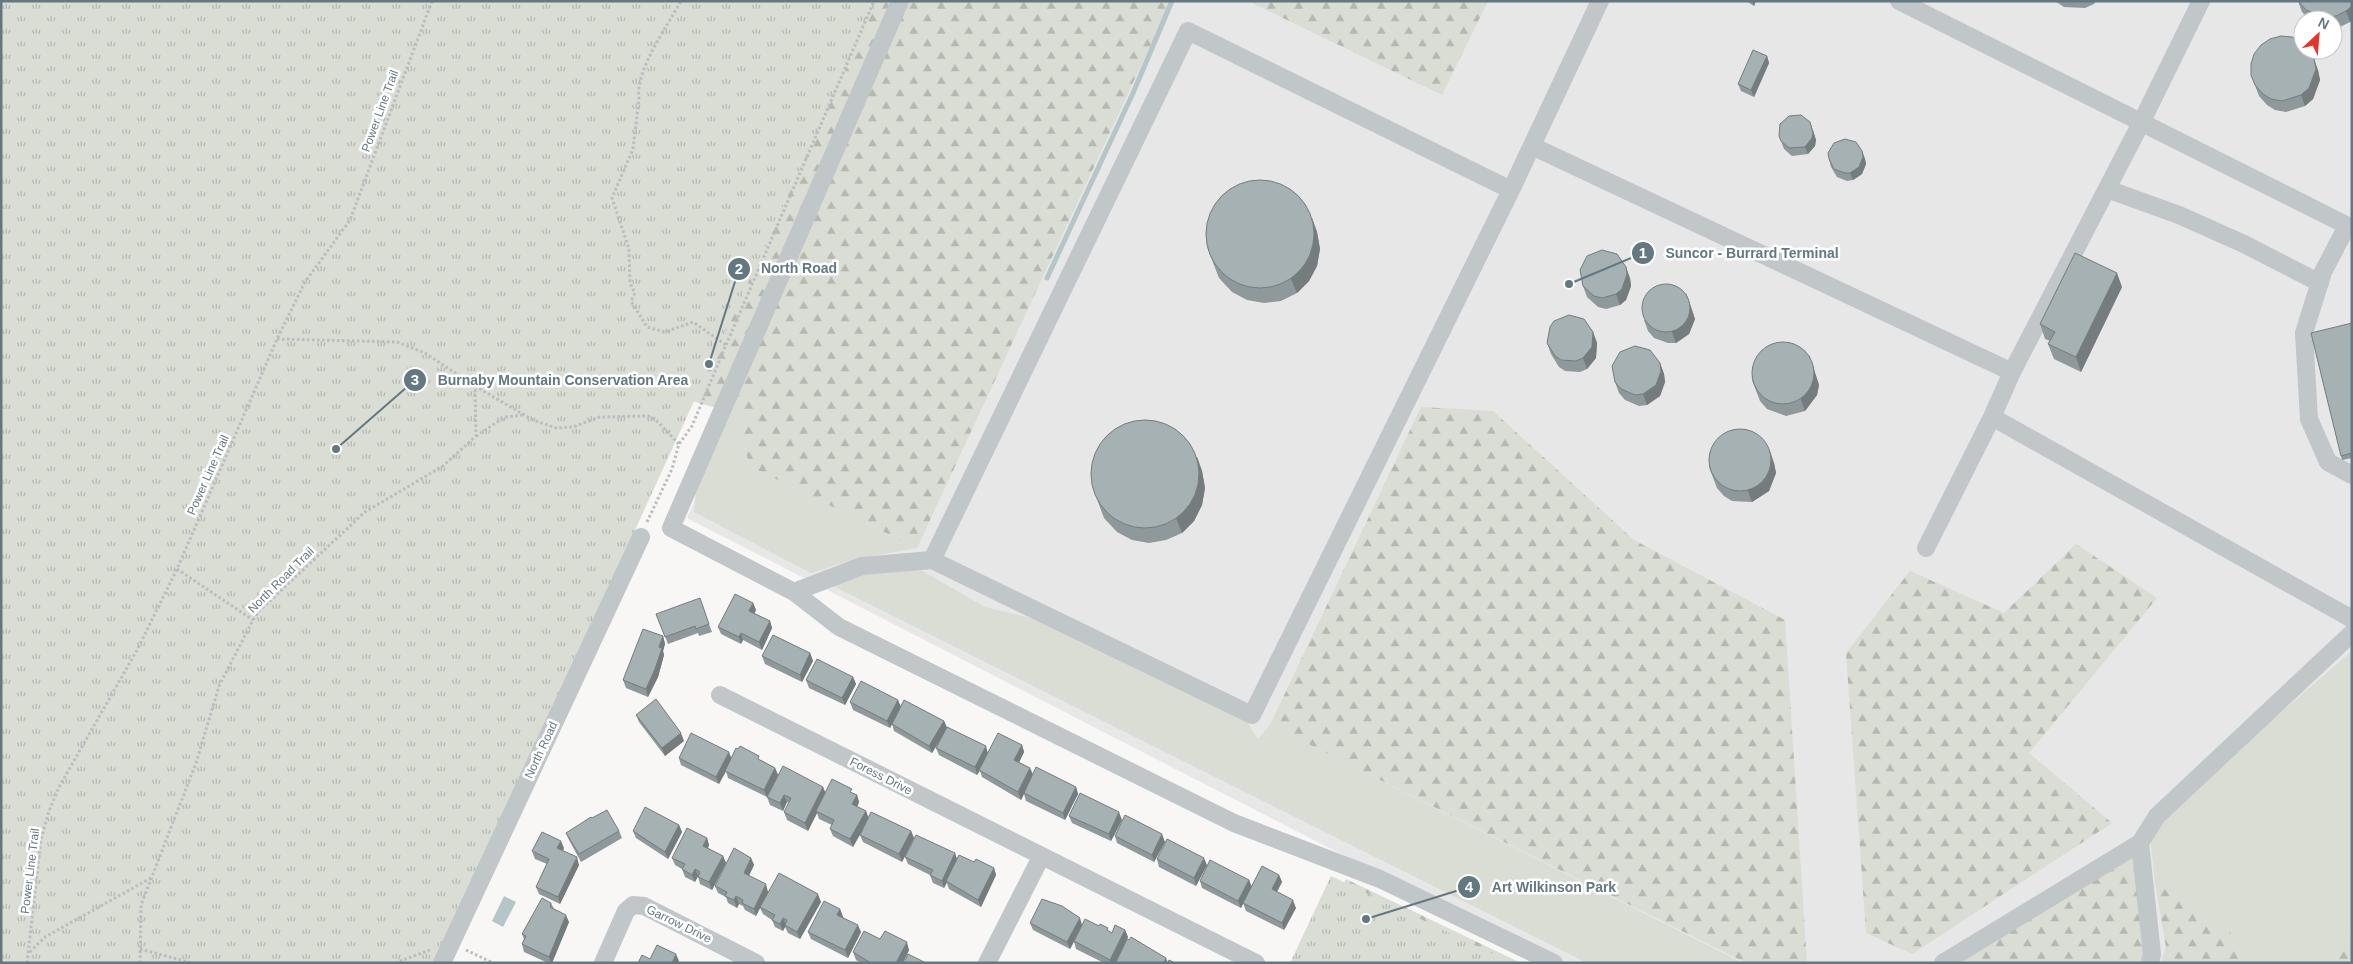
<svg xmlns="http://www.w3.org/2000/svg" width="2353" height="964" font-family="Helvetica,sans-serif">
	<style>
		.built { fill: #e6e7e6; fill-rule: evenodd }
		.grass { fill: #d9ddd4 }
		.forest { fill: url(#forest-firs) }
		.park { fill: url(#park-tufts) }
		.water { fill: #b6c6c8 }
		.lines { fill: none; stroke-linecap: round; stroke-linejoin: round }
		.stream { stroke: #b6c6c8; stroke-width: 5 }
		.path { stroke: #b9bdbf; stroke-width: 3; stroke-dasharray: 2.5 2.5; stroke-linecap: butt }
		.minor { stroke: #c1c6c9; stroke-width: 18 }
		.wall { fill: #8f989b }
		.shaded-wall { fill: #747c7e }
		.building { fill: #a6b1b4; stroke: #747c7e }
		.labels { text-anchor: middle; stroke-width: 5; stroke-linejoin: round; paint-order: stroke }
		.street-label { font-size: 12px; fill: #637880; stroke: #fff }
		.leader { fill: none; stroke: #637880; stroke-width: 2 }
		.callout-dot { fill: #637880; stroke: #fff; stroke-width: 2 }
		.mark-label { font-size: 15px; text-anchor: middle; font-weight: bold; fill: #fff }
		.callout-label { font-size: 14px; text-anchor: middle; font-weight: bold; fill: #637880; stroke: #fff; stroke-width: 5; stroke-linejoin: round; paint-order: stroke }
	</style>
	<defs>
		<pattern id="forest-firs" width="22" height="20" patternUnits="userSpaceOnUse" patternTransform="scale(1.25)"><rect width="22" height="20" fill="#d9ddd4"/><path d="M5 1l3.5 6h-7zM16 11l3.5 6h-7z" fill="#b4b8b1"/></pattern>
		<pattern id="park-tufts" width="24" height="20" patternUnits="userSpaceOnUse" patternTransform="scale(1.25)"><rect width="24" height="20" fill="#d9ddd4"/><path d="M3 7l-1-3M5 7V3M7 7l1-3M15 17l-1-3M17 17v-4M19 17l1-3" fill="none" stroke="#b4b8b1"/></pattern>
	</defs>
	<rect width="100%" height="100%" fill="#f8f7f5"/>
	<!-- built -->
	<path class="built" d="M908,1h1444v962h-799l-866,-445zM2303,20h30v30h-30z"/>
	<!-- grass -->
	<path class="grass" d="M729,411l10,4 10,51 168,82 -62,11 -44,14 -117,-61 3,-34z
		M919,569l66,38 58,14 203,99 12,19 12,-14 473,238h-156l-756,-378 36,-15z
		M2352,651v275l-18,37h-93l-11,-32 -75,-48 -5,-48 56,-58z"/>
	<!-- forest -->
	<path class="forest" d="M482,1h689l-254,547 -168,-82 -10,-51 -46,-14z
		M1248,1h240l-46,94z
		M1421,407l72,4 141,129 151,80 22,343h-61l-476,-238z
		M2076,544l81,54 -128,155 83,70 -200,131 -46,-21 -20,-280 64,-82 94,42z
		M2133,857l12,101 -2,5h-185z
		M1346,879l175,84h-52l-131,-70z
		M2155,883l75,48 11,32h-80l5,-16z
		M2352,926v37h-18z"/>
	<!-- park -->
	<path class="park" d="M1,1h876l-440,962h-436z
		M1331,876l181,87h-222z"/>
	<!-- water -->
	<path class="water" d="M504,896l12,6 -13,25 -11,-6z"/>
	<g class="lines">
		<!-- stream -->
		<path class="stream" d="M1047,278l86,-185 39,-92"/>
		<!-- path -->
		<path class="path" d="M277,339l120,3 28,11 50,33 58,34 23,8 17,-1 27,-10 48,-1 7,3 24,25
			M726,345l148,-344
			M476,436l29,-19 18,-2
			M647,522l25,-53 7,-25 13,-18 34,-81 -33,-23 -28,10 -18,-5 -16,-26 4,-8 -5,-10 -1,-34 -17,-51 21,-49 6,-50c-4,-29 28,-72 42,-98
			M177,569l76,51
			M140,949l52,14
			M466,950l27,13
			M30,952l15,-15 106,-59
			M27,963l14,-124 8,-28 10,-24 77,-135 41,-83 100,-230 28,-57 45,-62 82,-219
			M140,963l1,-58 55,-142 23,-77 34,-66 6,-9 106,-99 78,-46 33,-30 -1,-50
			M395,963l35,-13"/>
		<!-- minor -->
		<path class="minor" d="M900,1l-229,527 123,64 68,-26 70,-6 256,-529 323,159
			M1899,1l453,227
			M1532,146l480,226 129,-249 60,-122
			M2107,189l72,26 65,29 76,39
			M2347,226l-24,46 -19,61 5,86 19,43 24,13
			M2012,372l-20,45 360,202
			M1926,548l66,-131
			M932,560l320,155 259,-525 89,-189
			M794,592l45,35 395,196 146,56 174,84
			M720,695l536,268
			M442,963l199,-426
			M603,963l23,-52 7,-6 11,1 112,57
			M987,963l54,-106
			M1943,963l197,-120
			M2150,963l2,-9 -12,-111 17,-27 195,-183"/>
	</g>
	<!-- wall -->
	<path class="wall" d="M1746,1h10l-2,5z
		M2055,1h41l-2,3 -9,4 -21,-1z
		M2298,1h54l-2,21 -10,5 -7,1v-8h-24l-7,-8z
		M1767,56l2,7 -15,34 -13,-6 -3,-7z
		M2318,70l2,10 -7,19 -8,7 -19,6 -11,-2 -8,-5 -8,-9 -8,-21z
		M1813,130l3,10 -1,6 -7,8 -16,2 -8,-7 -5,-13z
		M1862,151l3,8 1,5 -4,10 -9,6 -6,1 -10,-4 -6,-10 -2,-8z
		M1312,218l5,14 3,17 -3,17 -8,15 -12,12 -16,8 -17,2 -17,-3 -15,-8 -13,-14 -12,-31z
		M1630,278l1,8 -5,14 -6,5 -14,4 -8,-2 -11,-10 -4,-11z
		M2122,287l-41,85 -27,-13 -6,-15 2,-3 -5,-2 -5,-15z
		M1690,304l5,15 -6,15 -13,9h-8l-14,-5 -6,-7 -4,-11z
		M2352,323v135l-10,2 -1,-4z
		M1593,332l4,11 -1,15 -9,11 -7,3 -15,-1 -6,-4 -8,-13 -4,-11z
		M1660,363l4,11 1,8 -5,14 -13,9 -8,1 -14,-6 -6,-7 -4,-11z
		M1813,366l6,19 -2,10 -12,16 -19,5 -19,-7 -7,-8 -8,-21z
		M1197,457l5,14 3,17 -3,17 -8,16 -12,12 -16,7 -17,3 -17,-3 -15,-8 -13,-14 -12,-32z
		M1774,463l2,10 -7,18 -17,11 -20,-1 -8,-5 -7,-8 -8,-21z
		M753,603l3,7 -2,3 16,8 2,7 -10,22 -19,-10 -2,4 -20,-10 -3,-7z
		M656,614l53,10 3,8 -13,4 -1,-3 -30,11z
		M663,636l2,8 -2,7 1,4 -6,22 -10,20 -22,-9 -3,-8z
		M810,653l3,8 -11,21 -37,-18 -3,-8z
		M853,677l3,7 -11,21 -36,-17 -3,-8z
		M898,700l2,7 44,14 3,6 41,26 34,-8 2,7 -5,10 11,6 3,7 43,12 2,7 -13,26 -39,-19 -2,-7 -3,6 -39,-23 -2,-6 -3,4 -38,-20 -3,-7 6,-11 -10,16 -38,-22 -2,-7 -2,4 -37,-18 -3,-8z
		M636,715l48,26 -19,15 -26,-34z
		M679,758l52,1 30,1 14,8 3,7 -11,22 -39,-19 -2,-7 -7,13 -38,-19z
		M823,787l2,6h28l4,2 2,7 -2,5 9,4 2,7 43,13 3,7 -12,24 -39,-20 -3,-7 3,-7 -10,19 -20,-11 -3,-7 2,-4 -13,-6 -2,-6 -9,18 -21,-11 -3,-8 5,-9 -2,-1 -4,9 -13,-6 -3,-8z
		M1069,816l53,4 -11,21 -39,-18z
		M592,818l27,13 3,7 -41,24 -12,-22 -3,-7z
		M679,825l3,7 -14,27 -32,-21 -3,-7z
		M1115,836l50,6 -11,20 -37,-19z
		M707,838l2,7 -1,3 15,8 3,7 -14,27 -12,-6 -2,-8 -3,6 -10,-5 -3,-8 -7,-4 -3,-7z
		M564,848l-1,3 16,14 -19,39 -21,-10 -3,-7 11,-23 -12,-5 -3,-8z
		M955,853l2,6 17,3 20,6 2,7 -15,32 -32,-18 -2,-6 -3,5 -11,-5 -3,-8 -22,-11 -3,-7z
		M751,858l3,7 -5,11 19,16 53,10 -21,37 -12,-6 -3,-6 -2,4 -8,-4 -3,-7 -9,-6 -3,-6 -4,8 -11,-6 -2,-4 -4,-2 -2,4 -9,-5 -2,-6 -8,-4 -3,-7z
		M1157,859l50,6 -11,21 -37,-19z
		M1279,875l3,7 -5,10 19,16 -12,22 -38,-19 -3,-8 -2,5 -39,-20 -2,-7 49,-1 2,7z
		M551,903l3,6 15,13 -17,41h-4l-24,-11 -2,-8 2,-5 -2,-5z
		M840,909l3,8 18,15 -13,26 -37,-19 -3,-7z
		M1030,923l52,2 30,8 13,-3 3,7 -1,2 41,24h-52v-1l-1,1h-11l-28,-14 -2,-7 -4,7 -37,-19z
		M880,939l29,11 -6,13h-42l-5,-3 -3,-8z"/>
	<!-- shaded-wall -->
	<path class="shaded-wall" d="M1752,1h4l-2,5z
		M2352,6v15l-2,1 -4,-11z
		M1767,56l2,7 -15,34 -3,-7z
		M2314,59l4,11 2,10 -7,19 -8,7 -4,-11z
		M1810,122l6,18 -1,6 -7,8 -3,-7z
		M1862,151l3,8 1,5 -4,10 -9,6 -3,-7z
		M1312,218l5,14 3,17 -3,17 -8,15 -12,12 -6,-14z
		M1626,267l4,11 1,8 -5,14 -6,5 -4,-11z
		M2117,273l5,14 -41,85 -5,-15z
		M1686,293l9,26 -6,15 -13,9 -4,-11z
		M1593,332l4,11 -1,15 -9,11 -4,-11z
		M1809,355l10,30 -2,10 -12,16 -4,-11z
		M1660,363l4,11 1,8 -5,14 -13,9 -4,-11z
		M1770,451l4,12 2,10 -7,18 -17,11 -4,-11z
		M1197,457l5,14 3,17 -3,17 -8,16 -12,12 -6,-15z
		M753,603l3,7 -4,8 -3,-7z
		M770,621l2,7 -10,22 -3,-8z
		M741,633l2,7 -2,4 -2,-7z
		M663,636l2,8 -2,7 1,4 -6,22 -10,20 -2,-8z
		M810,653l3,8 -11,21 -2,-7z
		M853,677l3,7 -11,21 -3,-7z
		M898,700l3,7 -11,21 -3,-7z
		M944,721l3,7 -15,25 -3,-7z
		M681,733l3,8 -19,15 -3,-8z
		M1022,745l2,7 -7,15 -3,-7z
		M986,746l2,8 -11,21 -2,-8z
		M729,752l3,8 -13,24 -3,-7z
		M775,768l3,7 -11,22 -3,-7z
		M1030,768l3,7 -12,25 -3,-8z
		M823,787l3,7 -10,17 1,2 -9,18 -3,-8z
		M1076,787l2,7 -13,26 -2,-7z
		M784,795l3,7 -4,9 -3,-8z
		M857,795l2,7 -4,10 -3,-8z
		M866,811l3,8 -16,28 -3,-8z
		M1119,812l3,8 -11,21 -2,-7z
		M679,825l3,7 -14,27 -3,-7z
		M911,831l3,7 -12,24 -3,-8z
		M1162,834l3,8 -11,20 -2,-7z
		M707,838l2,7 -3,8 -3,-7z
		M561,841l3,7 -4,8 -3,-8z
		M955,853l2,7 -13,28 -2,-7z
		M723,856l3,7 -14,27 -3,-8z
		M577,857l2,8 -19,39 -2,-7z
		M751,858l3,7 -8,16 -2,-8z
		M1204,858l3,7 -11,21 -2,-8z
		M994,868l2,7 -15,32 -3,-7z
		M695,869l3,7 -3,6 -3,-7z
		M1279,875l3,7 -8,15 -2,-8z
		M1249,880l3,7 -11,21 -3,-7z
		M766,884l2,8 -12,24 -2,-7z
		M818,894l3,8 -21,37 -3,-7z
		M736,896l3,8 -2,4 -3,-8z
		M1293,900l3,8 -12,22 -2,-7z
		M840,909l3,8 -3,5 -3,-7z
		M566,915l3,7 -17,41h-1l-2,-6z
		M783,918l3,7h-1v2l-2,4 -3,-7z
		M1080,918l2,7 -12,24 -3,-7z
		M858,925l3,7 -13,26 -3,-8z
		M1125,930l3,7 -13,26h-4l-1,-3z
		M907,942l2,8 -6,13h-7z
		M676,954l3,7 -1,2h-6z
		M1166,958l2,5h-4z"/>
	<!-- building -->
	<path class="building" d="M2298,1h54v5l-6,5 -10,5 -11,1 -19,-7z
		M2281,36l11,1 10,5 1,2v6h6l5,9 2,10 -7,19 -8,7 -19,6 -11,-2 -8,-5 -8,-9 -4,-10v-11l3,-10 7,-9 9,-6z
		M1753,50l14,6 -16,34 -13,-6z
		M1801,115l9,7 3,11 -1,5 -7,9 -16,1 -8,-7 -2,-5 1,-12 9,-8z
		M1845,139l11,3 6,9 1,6 -4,10 -9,6h-5l-11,-4 -5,-10 -1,-6 6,-10z
		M1206 234a54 54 0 1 1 108 0a54 54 0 1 1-108 0Z
		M1602,250l15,4 9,13 1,7 -5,15 -6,5 -14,4 -8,-2 -11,-10 -3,-16 7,-14z
		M2075,253l42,20 -41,84 -28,-13 7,-12 -15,-8z
		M1642 308a24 24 0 1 1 48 0a24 24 0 1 1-48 0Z
		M1569,315l15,4 9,13 -1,15 -9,11 -7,3 -15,-1 -6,-4 -8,-13 3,-16 4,-6z
		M2352,323v130l-11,3 -30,-123z
		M1752 373a31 31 0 1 1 62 0a31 31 0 1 1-62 0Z
		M1635,346l15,4 10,13 1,8 -5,14 -13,9 -8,1 -14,-6 -6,-7 -3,-16 8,-14z
		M1091 474a54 54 0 1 1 108 0a54 54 0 1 1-108 0Z
		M1709 460a31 31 0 1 1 62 0a31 31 0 1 1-62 0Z
		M735,594l18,9 -4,8 21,10 -11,21 -18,-9 -2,4 -21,-10z
		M700,598l9,26 -13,5 -1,-3 -30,11 -9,-23z
		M643,629l20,7 -4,11 3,1 -7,21 -9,20 -23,-9z
		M773,635l37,18 -10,22 -38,-19z
		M817,659l36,18 -11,21 -36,-18z
		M861,681l37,19 -11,21 -37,-19z
		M656,699l25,34 -19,15 -26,-33z
		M904,700l40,21 -15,25 -37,-22z
		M947,727l39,19 -11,21 -39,-19z
		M691,733l38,19 -13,25 -37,-19z
		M998,733l24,12 -8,15 16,8 -12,24 -39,-22z
		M740,746l19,10 -1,3 17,9 -11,22 -39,-19 11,-23 2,1z
		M783,766l40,21 -18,36 -21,-11 7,-14 -7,-3 -4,8 -13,-6z
		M1036,767l40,20 -13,26 -39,-20z
		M832,779l20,10 -2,3 7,3 -5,9 14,7 -16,28 -20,-10 4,-9 -18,-9z
		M1080,793l39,19 -10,22 -40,-18z
		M645,807l34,18 -14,27 -32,-21z
		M607,810l12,21 -40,23 -13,-21 25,-16 1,1z
		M871,812l40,19 -12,23 -39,-19z
		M1125,815l37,19 -10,21 -37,-19z
		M687,828l20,10 -4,8 20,10 -14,26 -11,-5 2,-5 -5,-3 -3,6 -10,-6 3,-5 -13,-6z
		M542,832l19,9 -4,7 20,9 -19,40 -22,-10 13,-28 -17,-8z
		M916,835l39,18 -13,28 -12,-6 3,-5 -28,-13z
		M1167,839l37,19 -10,20 -37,-19z
		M734,848l17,10 -7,15 22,11 -12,25 -12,-6 1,-3 -7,-4 -2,4 -9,-4 2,-4 -12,-6z
		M959,855l15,7 2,-3 18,9 -16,32 -32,-19z
		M1210,860l39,20 -11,21 -38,-20z
		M1262,866l17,9 -7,14 21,11 -11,23 -39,-20z
		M779,873l39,21 -21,38 -12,-7 2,-5 -4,-2 -3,6 -8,-4 3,-5 -15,-8z
		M542,898l9,5 -1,4 16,8 -17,42 -27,-13 4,-8 -4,-2z
		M1042,899l20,7 18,12 -13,24 -37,-19z
		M824,901l16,8 -3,6 21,10 -13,25 -37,-18z
		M1085,919l14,7 1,-2 8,4 -1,2 5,3 3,-8 10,5 -15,30 -36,-19z
		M864,931l16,8 5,-8 22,11 -11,21h-25l-18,-11z
		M1131,937l35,21 -2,5h-46l-2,-1 11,-23 2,1z
		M657,945l19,9 -4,9h-34l4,-8 8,4z
		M908,954l18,9h-22z
		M1169,960l6,3h-7z"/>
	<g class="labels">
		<!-- street labels -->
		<g class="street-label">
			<text transform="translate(380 111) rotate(-70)" y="4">Power Line Trail</text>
			<text transform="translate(208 475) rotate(-66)" y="4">Power Line Trail</text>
			<text transform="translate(281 580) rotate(-45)" y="4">North Road Trail</text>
			<text transform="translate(541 750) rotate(-65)" y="4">North Road</text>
			<text transform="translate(881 776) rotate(27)" y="4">Foress Drive</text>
			<text transform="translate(30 871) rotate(-83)" y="4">Power Line Trail</text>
			<text transform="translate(679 924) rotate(26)" y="4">Garrow Drive</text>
		</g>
	</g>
	<!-- callouts -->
	<path class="leader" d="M1569 284L1643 253M709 364L739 269M336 449L415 380M1366 919L1469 887"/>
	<g class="callout-dot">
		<circle cx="1569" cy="284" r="5"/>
		<circle cx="709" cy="364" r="5"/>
		<circle cx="336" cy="449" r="5"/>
		<circle cx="1366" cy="919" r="5"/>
		<circle cx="1643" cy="253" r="12"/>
		<circle cx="739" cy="269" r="12"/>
		<circle cx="415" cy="380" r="12"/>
		<circle cx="1469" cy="887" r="12"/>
	</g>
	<g class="mark-label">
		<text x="1643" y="258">1</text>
		<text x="739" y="274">2</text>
		<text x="415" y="385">3</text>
		<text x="1469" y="892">4</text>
	</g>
	<g class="callout-label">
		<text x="1752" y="258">Suncor - Burrard Terminal</text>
		<text x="799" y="273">North Road</text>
		<text x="563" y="385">Burnaby Mountain Conservation Area</text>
		<text x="1554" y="892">Art Wilkinson Park</text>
	</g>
	<!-- border -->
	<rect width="2353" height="964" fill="none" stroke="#637880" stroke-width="5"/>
	<!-- north arrow -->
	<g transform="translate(2318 35) rotate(26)"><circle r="24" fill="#ffffff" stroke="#c1c9cc"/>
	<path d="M0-4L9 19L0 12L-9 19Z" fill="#e3352a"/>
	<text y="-8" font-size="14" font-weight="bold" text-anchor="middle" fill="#637880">N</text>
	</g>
</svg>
